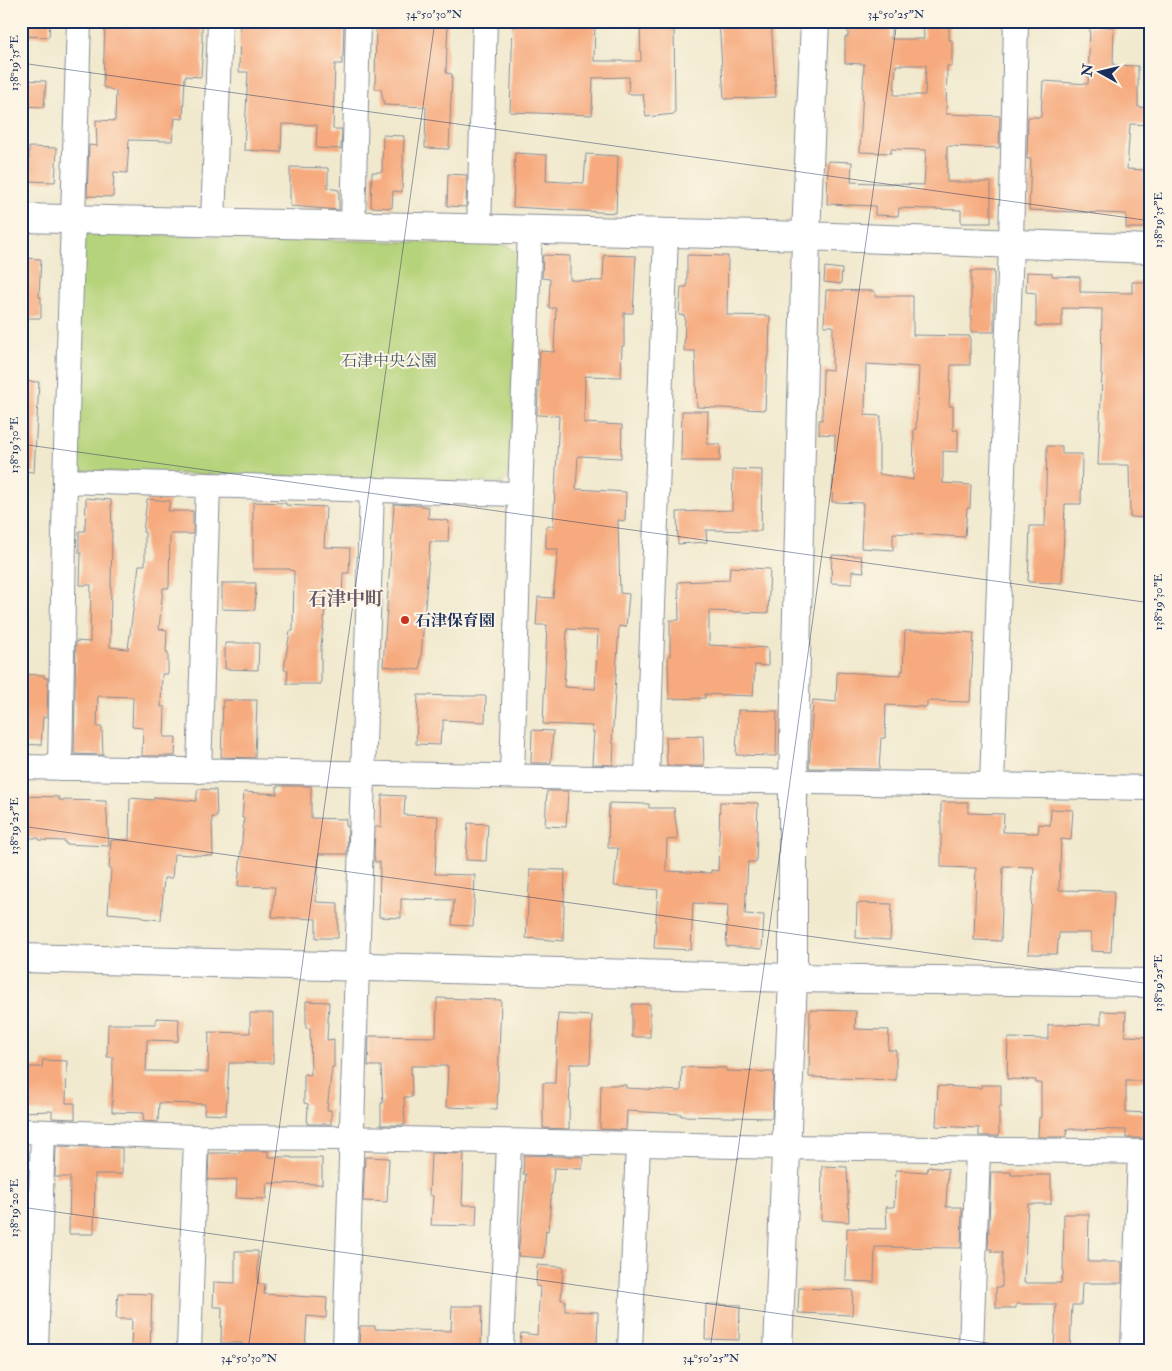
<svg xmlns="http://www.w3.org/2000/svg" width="1172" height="1371" font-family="'IM FELL Double Pica','Noto Serif JP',serif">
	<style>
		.green { fill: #b5d37a; stroke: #68816c }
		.building { fill: #f6aa7e; fill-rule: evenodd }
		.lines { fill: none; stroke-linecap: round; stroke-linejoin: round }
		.minor-casing { stroke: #868c96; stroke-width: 26 }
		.tertiary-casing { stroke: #868c96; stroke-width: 30 }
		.minor { stroke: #fff; stroke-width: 24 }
		.tertiary { stroke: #fff; stroke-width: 28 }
		.ticks { fill: none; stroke: #1b2f5e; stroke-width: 1; stroke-opacity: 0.45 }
		.poi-dot { fill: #c8321e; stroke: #fcf5e5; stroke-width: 2 }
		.labels { text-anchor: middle; stroke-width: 4; stroke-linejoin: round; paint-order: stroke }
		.park-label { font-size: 16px; fill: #425865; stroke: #fcf5e5 }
		.poi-label { font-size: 16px; font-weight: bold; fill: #1b2f5e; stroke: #fcf5e5; text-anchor: start }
		.quarter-label { font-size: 19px; font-weight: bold; fill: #685a69; stroke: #fcf5e5 }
		.neatline { fill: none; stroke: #1b2f5e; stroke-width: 2 }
		.ticks-label { font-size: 12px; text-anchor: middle; fill: #1b2f5e }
	</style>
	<rect width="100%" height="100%" fill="#fcf5e5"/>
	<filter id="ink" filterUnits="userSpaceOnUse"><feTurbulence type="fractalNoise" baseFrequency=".02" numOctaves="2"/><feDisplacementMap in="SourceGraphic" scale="10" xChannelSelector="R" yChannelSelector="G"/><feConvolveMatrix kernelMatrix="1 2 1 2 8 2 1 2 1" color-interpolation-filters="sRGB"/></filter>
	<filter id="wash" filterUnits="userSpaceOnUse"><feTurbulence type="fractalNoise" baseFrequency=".0096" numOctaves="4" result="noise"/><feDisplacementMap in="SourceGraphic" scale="20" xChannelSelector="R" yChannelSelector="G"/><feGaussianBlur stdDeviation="1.12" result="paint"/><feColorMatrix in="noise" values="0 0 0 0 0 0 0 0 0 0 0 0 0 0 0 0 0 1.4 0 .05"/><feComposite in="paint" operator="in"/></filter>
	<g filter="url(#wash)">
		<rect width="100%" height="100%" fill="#f0e9ce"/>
		<!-- green -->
		<path class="green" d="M88,233l419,12 11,9 -6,220 -10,9 -420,-12 -8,-10 6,-221z"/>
		<g id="blocks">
			<!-- building -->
			<path class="building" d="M21,21h29l-1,16 -28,-1z
				M105,21h97v21h1l-2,35 -16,-1 -2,43 -8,-1 -3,23 -43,-1 -2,33 -13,-1 -1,25 -26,-1 2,-51 8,1 -1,-26 19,1 1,-30 -13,-4z
				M240,21h104l-1,37 -1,-1v7h-7l-2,65h9l-1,20 -25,-1 1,-23 -35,-1 -1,28 -37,-2 4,-78h-9z
				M376,21h72l-2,52 6,1 -3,75 -24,-1 1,-41 -42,-2 -3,-16h-6z
				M513,21h82l-1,40h47l-1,-40h34l1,93 -29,3 -3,-23h-15l1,-17 -36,1 -1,37 -82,-3z
				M719,21h52l5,76 -52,2z
				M848,21h43v18h33l-1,-18h26v19h3v26h-5l-1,48 54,2 -1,32 -52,-2v36h44v41h-30v-13l-62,-2 -1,8 -23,-1v-9l-48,-2 1,-43 24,1 -1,20 73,3 2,-35 -35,-1v4l-31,-1 4,-88 -19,-1v-26h3zM896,65h30l-1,30h-31z
				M1090,26l24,1 -1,38 25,1v41l13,1v17l-21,-1 -3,45 17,1v8l7,1v49h-25v-14l-97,-4 2,-51h-4l1,-42h13l2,-36 45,3z
				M21,80l25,1 -2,26 -23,-1z
				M383,135l21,1 -2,56 -9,-1 -1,17 -21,-1 1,-35h10z
				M29,147l28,1 -2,34 -26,-1z
				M515,153l32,2 -1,26 38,2 2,-29 32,2 -2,57 -103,-6z
				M290,167l38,1v20l11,2v20l-49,-4z
				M448,174l19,1 -1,32 -19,-1z
				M543,255l27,1v24l33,1 1,-26 32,1 -3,57h-9v33h-2l-1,31 -36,-1 -1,47 38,2 -1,33 -43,-2 -2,33 50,3 -1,29 -7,-1 2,73 9,1 -3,33 -7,-1 -7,117h2l-1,22 -21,-1 2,-32h-2v-6l-49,-2 4,-99h-11l2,-28 15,1 5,-49h-12v-23h7l6,-110 -22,-1 3,-64 14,1 2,-44h-7l1,-29 -8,-1zM567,629l31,2 -3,58 -31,-2z
				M687,255l41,1 -1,59 43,1 -1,41h-2l-2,53 -68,-3 -2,-56h-11l1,-35 -6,-1 2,-28h6z
				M21,258l20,1 -2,38h2v21h-20z
				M825,267l17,2 -1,15 -17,-2z
				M971,271h23v61h-23z
				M1027,272l25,1v3l28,1v15l52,1v-11h19v236l-21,-1 -1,-52h-31l4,-91h-1l1,-65 -40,-1v18h-26v-33l-10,-1z
				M826,290l49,1v5h38v39l57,1v29h-19l-2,41h4v24h5v22l-15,-1v32l28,2 -1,23h-3l-2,29 -72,-4v17l-32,-2 2,-45 -31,-1 1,-26h1l1,-41 -16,-1v-14h3l1,-51 9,1 1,-44h-9zM866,364l53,3 -3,62h-2l-1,51 -34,-6v-37l2,-21 -16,-1z
				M21,381l18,1 -5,90 -13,-1z
				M682,411h26l-1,33h13v17h-39z
				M1047,446h15v8h20l-1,50h-16l-3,79 -34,-1 2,-56h15z
				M733,469l29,1 -1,61 -55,-1 1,12 -29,2 -1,-32 55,-2z
				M86,498l25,2 1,31 -2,116 18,2 11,-84h6v-33h-2l4,-33 23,2 -2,10h25v23h-23l-1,54h-6l-4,41 8,1 -1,22h2v22h-6l-1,33h4l-1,30h12l-1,19h-33l1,-28 -11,-1 1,-30 -35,-1 -1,31h5l1,28 -29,-1 2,-113 14,1 1,-57h-11l1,-32h-2v-22h6z
				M253,502l33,1v2l40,2 -2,40 26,1 -1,25h-6l-1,28 -17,-1 -1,22 -3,23v39h-34l1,-14h-4l6,-39h3l1,-60 -4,-1v-1h-37z
				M394,504l20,1 15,2 -1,11 21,3 -1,21h-18l-10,128 -37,-4z
				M832,555l29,1 3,16 -12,-1v13l-21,-1z
				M730,567l40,2 -2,44 -59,-2v34l59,3v18l-13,-1 -2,31 -48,-2v4l-36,1 -1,-43h2v-36h9l-1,-38 51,-2z
				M222,583h34l-1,27 -33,-1z
				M905,631h30l39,2 -4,69 -43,-1v6l-41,-2 -1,33h-4l-2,31 -70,-1 4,-68 23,2 1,-30 64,3v-4h2z
				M225,643h34l-1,27 -33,-1z
				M21,674l23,1v3h4l-1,39h-4l-2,28 -20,-1z
				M418,695l46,1h22l-1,26 -42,-2v11h-2l-1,14 -24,-1z
				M223,700h34l-2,58 -34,-1z
				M738,710l39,1 -1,45 -40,-1z
				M532,730l21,1 -2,32h-20z
				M703,736l1,30h-37l-1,-29z
				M277,786h34v32l35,1v7h2l-1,28h-28l-3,48 22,1v35h-22v-19l-44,-2 3,-30 -37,-1 6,-68h-2l2,-26 33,2z
				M198,789l18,1 1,27h-5l1,39 -39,-2 -2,24h-8l-3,42 -19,-2v-2l-34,-3 3,-44 -2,-1 2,-28h18l1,-42 24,2v-3l42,4z
				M547,791h21l-2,36 -21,-1z
				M382,795l23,1 -1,19 34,1 -3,58 40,1 -2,51 -21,-1 2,-25 -53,-1v19l-22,-1 1,-55h-5l-1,-8 1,-27h6z
				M21,796l38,1v3l47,1 3,45 -44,-2v-3l-26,-1v-2h-18z
				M720,802l38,1 -2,59h-8l-3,52 19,1 -2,34 -36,-3 2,-41 -35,-2 -2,47 -37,-2 4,-58 -44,-4 4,-38h-10l1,-45 40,1v4h25l4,31 -11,1 -1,31 45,2v-3l7,1z
				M941,802h27v11l36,1 -1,18 35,1 1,-9 11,1 1,-16 22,1 -2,30 -10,-1 -2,51 55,1 -3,61 -20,-1v-18h-32l-2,21h-29l6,-87 -31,-1 -2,75 -27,-1 2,-72 -35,-1z
				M468,823l20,1 -2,37 -20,-1z
				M530,869l35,1 -2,71 -37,-3z
				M857,903l35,1 -2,36 -34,-2z
				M437,998l64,2 -4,109 -51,-2 2,-41h-37l1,31h-8l1,28h-24v-22h2l-2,-37h-13l1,-30 67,1z
				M306,1001l23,1 -2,38 7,-1v28h-2l-5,43h4v14h-24l1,-20 -4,-1v-29l7,1 -1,-47h-4z
				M632,1004h18v33h-18z
				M810,1010l46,1 -1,18 34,1 -1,20h8v30l-87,-3z
				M1101,1011l25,1 -1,24 26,1v44h-25v31l25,1v25h-25v-8l-59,-1 -1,8h-28l1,-20 2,1v-35h-5v-3l-29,-1 1,-41 40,1v-14l53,-1z
				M250,1013h23v50h-44l-3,52 -22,-1 1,-10 -46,-1 -1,19 -15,-1 1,-8 -32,-1 1,-55h-6l1,-33h48v-6l23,1 -1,22 -31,-1 -1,31 62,1 1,-40 41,1z
				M558,1014l34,2 -2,48h-20l-1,65 -26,-1v-45h12z
				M43,1060l24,1 -1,42h9v16l-23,-1v-7l-31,1v-45h21z
				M682,1067l44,1v3l48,1 -2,46 -91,-2v-2l-54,-3 -1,19 -26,-1 1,-44h25v3l55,3z
				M981,1085h20v22h-2v29h-20v-8l-43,-2 2,-40 43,2z
				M56,1146l66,2v26h-27l-1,60h-25l1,-57h-15z
				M239,1151h29v6h23v1h31v26l-55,-1 -1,16 -30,-1 1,-19 -29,1 1,-27h30z
				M431,1153l33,1 -2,51h15l-1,21 -45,-1 2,-29 -4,-1z
				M524,1155l59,2 -1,12 -28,-1 -6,63 -2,-1 -2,28 -26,-2 8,-82h-3z
				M365,1157l24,1 -2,44 -24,-1z
				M822,1166l25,1 2,55 -28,-2z
				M928,1167l20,2 -2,38h16l-1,41 -86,-1 -1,35 -28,-1 1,-53 40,1 -1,-22h8l2,-37 31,2z
				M991,1172h20v3h40v29h-23l-4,79h37l1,-7h1l1,-62h25l-1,48h34v21h-40l-1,22h-9l-2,45h-16l2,-46h-40v4h-20v-21h6v-35h-11l1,-3h-4z
				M235,1251h23v33h7l-1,10 63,4 -1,20 -19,-2 -2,34h-63v-7h-21l1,-36h-9l1,-25 21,1z
				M537,1265l26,2 -2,33h4v11l33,1 -1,35 -55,-1v4h-23l2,-17 16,2 3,-48 -4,-1z
				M799,1288l54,2 -1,25 -54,-2z
				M118,1293l34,1 -2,56h-19l1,-31h-16z
				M706,1304l34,1 -1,35 -34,-1z
				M452,1306h30l-1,44h-122l1,-24h15v3l76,2z"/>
		</g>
	</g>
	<g filter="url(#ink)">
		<use href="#blocks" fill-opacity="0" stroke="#868c96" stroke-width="1"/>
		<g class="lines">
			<!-- minor casing -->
			<g class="minor-casing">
				<path id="minor" d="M213,223l7,-202
					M353,226l5,-205
					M479,229l6,-208
					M65,481l455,13
					M21,767l626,12 504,9
					M60,768l5,-287 14,-460
					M199,771l9,-286
					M512,776l8,-282 10,-264
					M647,779l19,-546
					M992,784l19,-540 5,-223
					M21,1131l175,6 156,1 433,9 366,5
					M36,1350l7,-218
					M189,1350l7,-213
					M345,1350l27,-861
					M501,1350l8,-208
					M630,1350l8,-206
					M971,1350l7,-200
					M1133,1350l7,-198"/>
			</g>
			<!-- tertiary casing -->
			<g class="tertiary-casing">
				<path id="tertiary" d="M21,218l785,18 345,13
					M21,958l772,20 358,5
					M778,1350l15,-372v-196l13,-546 9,-215"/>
			</g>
			<!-- minor -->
			<use href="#minor" class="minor"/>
			<!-- tertiary -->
			<use href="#tertiary" class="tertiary"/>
		</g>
	</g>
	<!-- ticks -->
	<path class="ticks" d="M21,63l1130,158M21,444l1130,159M21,826l1130,158M21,1207l1016,143M248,1350l187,-1329M710,1350l187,-1329"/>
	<!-- markers -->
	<circle class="poi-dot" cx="405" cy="620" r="5"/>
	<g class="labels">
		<!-- park labels -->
		<g class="park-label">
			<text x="389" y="366">石津中央公園</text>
		</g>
		<!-- poi labels -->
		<g class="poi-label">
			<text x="415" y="626">石津保育園</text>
		</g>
		<!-- quarter labels -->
		<g class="quarter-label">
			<text x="346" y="605">石津中町</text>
		</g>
	</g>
	<!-- margin -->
	<rect width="1172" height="1371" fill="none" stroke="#fcf5e5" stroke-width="55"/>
	<!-- north arrow -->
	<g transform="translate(1100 72) rotate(278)" stroke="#fcf5e5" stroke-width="4" paint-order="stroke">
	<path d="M0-4L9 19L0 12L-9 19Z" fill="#1b2f5e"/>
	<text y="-8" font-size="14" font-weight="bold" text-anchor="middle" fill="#1b2f5e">N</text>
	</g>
	<rect x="28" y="28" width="1116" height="1316" class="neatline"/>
	<g class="ticks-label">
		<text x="434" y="18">34°50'30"N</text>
		<text x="896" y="18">34°50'25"N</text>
		<text transform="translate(14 63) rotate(-90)" y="4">138°19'35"E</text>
		<text transform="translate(1158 220) rotate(-90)" y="4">138°19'35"E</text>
		<text transform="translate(14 445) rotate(-90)" y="4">138°19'30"E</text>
		<text transform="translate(1158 602) rotate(-90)" y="4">138°19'30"E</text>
		<text transform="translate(14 826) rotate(-90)" y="4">138°19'25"E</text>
		<text transform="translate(1158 983) rotate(-90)" y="4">138°19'25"E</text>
		<text transform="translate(14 1208) rotate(-90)" y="4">138°19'20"E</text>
		<text x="249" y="1362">34°50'30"N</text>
		<text x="711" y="1362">34°50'25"N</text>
	</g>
</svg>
